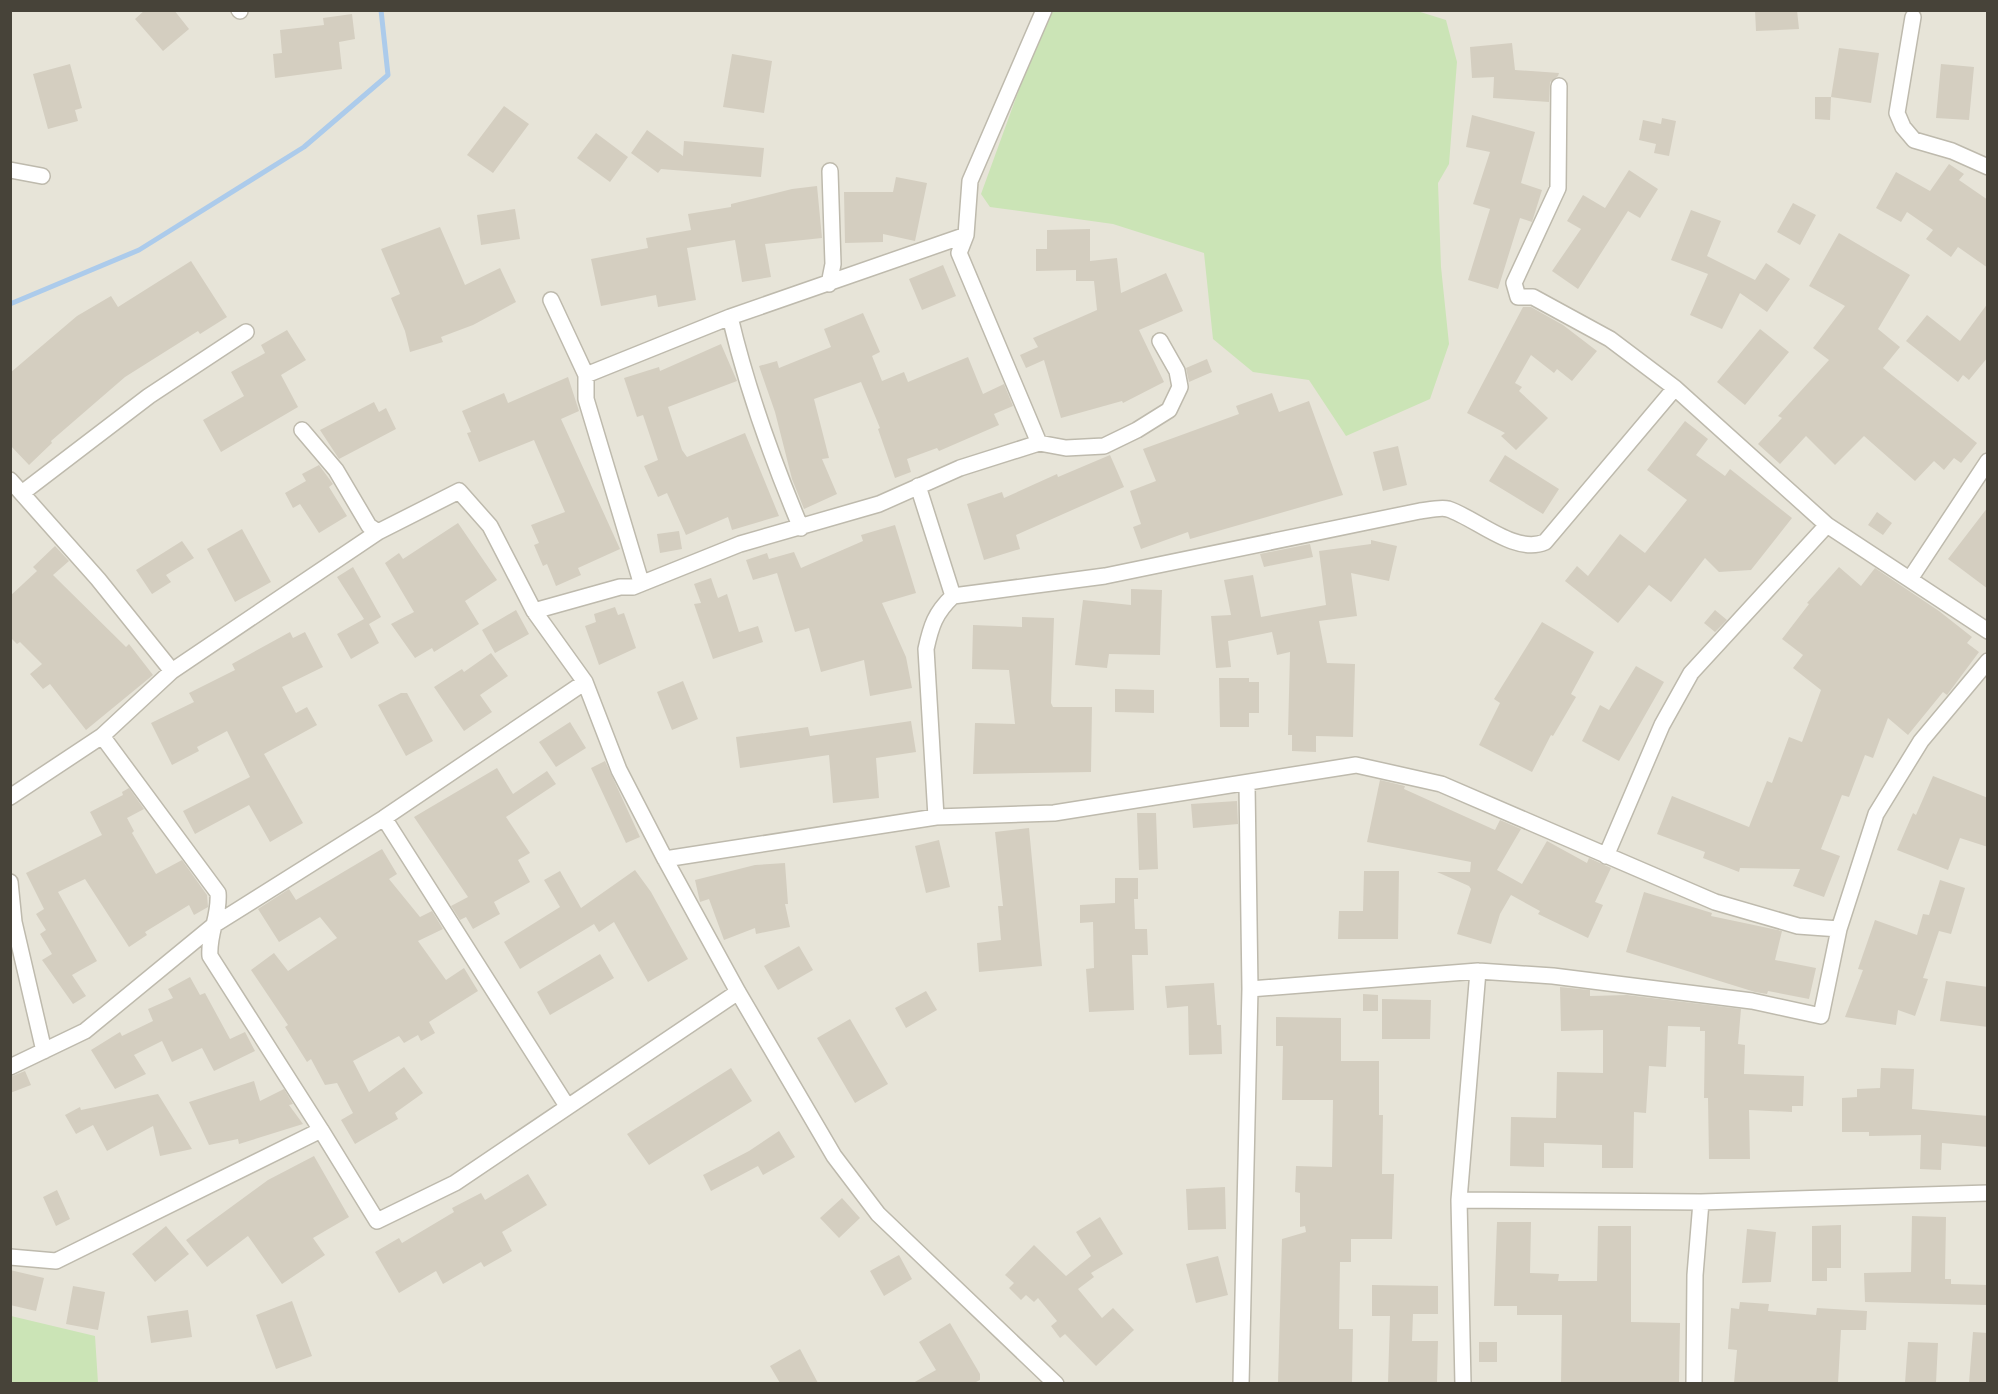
<svg xmlns="http://www.w3.org/2000/svg" width="1998" height="1394" font-family="Commissioner,sans-serif">
	<style>
		.residential { fill: #e7e4d8 }
		.green { fill: #cbe4b6 }
		.lines { fill: none; stroke-linecap: round; stroke-linejoin: round }
		.stream { stroke: #accbeb; stroke-width: 5 }
		.building { fill: #d4cec0 }
		.street-casing { stroke: #bebaad; stroke-width: 18 }
		.street { stroke: #fff; stroke-width: 15 }
	</style>
	<rect width="100%" height="100%" fill="#f4f2ea"/>
	<!-- residential -->
	<path class="residential" d="M11,11h1976v1372h-1976z"/>
	<!-- green -->
	<path class="green" d="M1414,10l32,10 11,42 -8,102 -11,19 3,84 8,77 -19,55 -84,37 -37,-56 -56,-8 -40,-33 -9,-86 -91,-29 -123,-17 -9,-13 56,-154 16,-29z
		M11,1316l84,20 3,47h-87z"/>
	<g class="lines">
		<!-- stream -->
		<path class="stream" d="M10,304l129,-54 165,-103 84,-72 -7,-65"/>
	</g>
	<!-- building -->
	<path class="building" d="M145,10h29l15,19 -26,22 -28,-32z
		M1755,10h42l2,19 -43,2z
		M352,14l3,25 -16,3 3,27 -67,9 -2,-24 9,-1 -2,-23 44,-5 -1,-7z
		M1512,43l3,27 44,3 -1,3 -8,6 -1,20 -56,-4 1,-21 -22,1 -2,-31z
		M1839,48l40,5 -8,50 -40,-6z
		M732,54l40,7 -8,52 -41,-6z
		M70,64l12,44 -7,2 3,11 -30,8 -15,-55z
		M1941,64l33,3 -5,53 -33,-2z
		M1815,97h16l-1,23 -15,-1z
		M504,106l25,18 -36,49 -26,-18z
		M1472,115l63,17 -14,51 21,7 -10,32 -12,-4 -22,71 -30,-9 22,-71 -17,-5 17,-52 -24,-5z
		M1662,118l14,3 -7,35 -15,-3 2,-9 -17,-4 4,-20 18,4z
		M647,130l36,26 1,-15 80,7 -3,29 -100,-8 -3,4 -27,-20z
		M596,133l32,24 -18,25 -33,-24z
		M1949,164l15,10 -5,6 29,20v68l-30,-21 -7,10 -25,-18 7,-9 -26,-18 -6,10 -25,-14 20,-36 34,19z
		M1629,170l29,19 -18,29 -12,-7 -50,78 -26,-18 29,-42 -14,-8 16,-26 22,13z
		M896,177l31,6 -12,58 -32,-7v8l-38,1 -1,-51h49z
		M817,186l5,52 -57,6 6,33 -29,5 -7,-42 -48,8 9,52 -38,7 -2,-12 -55,11 -10,-47 57,-11 -2,-10 45,-8 -3,-16 43,-7v-3l61,-15z
		M1793,203l23,12 -16,30 -23,-13z
		M515,209l5,30 -39,6 -4,-30z
		M1691,210l30,11 -14,35 48,24 11,-17 24,16 -23,33 -27,-19 -18,36 -32,-14 18,-41 -37,-14z
		M440,227l25,58 35,-17 16,34 -43,23 -32,12 2,5 -33,10 -5,-21 -14,-33 9,-4 -19,-45z
		M1090,229v32l27,-3 4,35 45,-20 17,38 -44,19 25,52 -41,21 -1,-2 -61,17 -17,-58 -18,8 -6,-13 18,-8 -5,-9 64,-28 -3,-29h-18v-11l-40,1v-22h11v-19z
		M1839,233l71,42 -32,54 22,18 -17,21 94,75 -16,20 -7,-5 -10,12 -10,-9 -19,20 -51,-45 -29,29 -29,-29 -26,28 -22,-20 24,-26 -4,-2 51,-56 -16,-12 32,-42 -36,-20z
		M191,261l36,56 -27,17 -2,-3 -73,46 -74,64 1,2 -23,22 -19,-20v-72l67,-57 34,-20 7,11z
		M943,265l13,31 -34,14 -13,-31z
		M1988,303v54l-19,23 -6,-5 -5,7 -52,-41 21,-26 33,26z
		M1523,307h8l32,18 34,26 -25,30 -15,-12 -3,4 -23,-18 -16,28 7,4 -3,4 29,27 -32,32 -15,-14 4,-3 -38,-20z
		M863,313l17,39 -8,4 10,25 22,-9 4,10 60,-25 15,37 21,-10 9,22 -19,8 5,11 -60,26 -2,-3 -30,11 4,13 -16,6 -17,-49 2,-1 -19,-46 -47,17 15,59 -7,1 15,35 -33,15 -12,-30 -17,-67 -16,-46 18,-5 2,7 52,-21 -7,-18z
		M1760,329l29,23 -44,53 -28,-23z
		M287,330l19,30 -25,15 17,32 -77,45 -18,-32 41,-24 -13,-24 34,-19 -4,-8z
		M721,344l16,37 -69,26 14,43 5,7 58,-24 34,83 -47,14 -4,-13 -42,18 -19,-42 -9,4 -14,-31 14,-6 -15,-45 -6,2 -13,-39 35,-11 1,4z
		M1207,359l5,13 -23,10 -3,-14z
		M568,377l11,34 -18,8 59,130 -42,19 3,7 -25,11 -9,-22 -4,2 -9,-21 5,-2 -8,-18 34,-13 -31,-72 -55,22 -12,-29 4,-1 -9,-21 42,-18 4,10z
		M1272,393l7,19 30,-11 34,94 -153,44 -2,-7 -47,17 -8,-22 8,-3 -11,-33 26,-10 -13,-32 96,-35 -3,-8z
		M374,402l5,10 7,-4 10,21 -57,30 -19,-29z
		M1685,421l23,18 -12,16 29,21 5,-7 62,49 -41,52 -32,2 -14,-14 -34,44 -22,-17 -31,38 -53,-42 12,-15 11,10 32,-42 25,19 42,-53 -40,-30z
		M1398,446l9,39 -24,6 -10,-39z
		M1110,455l14,32 -108,48 4,14 -36,11 -17,-56 35,-12 2,6 53,-24 1,3z
		M1505,455l54,34 -16,25 -54,-33z
		M319,465l14,19 -4,3 18,29 -28,17 -19,-29 -7,4 -8,-15 21,-12 -4,-7z
		M1988,507v82l-40,-30z
		M1877,512l15,11 -9,12 -15,-10z
		M458,523l39,57 -32,21 14,23 -45,28 -2,-4 -17,10 -24,-34 23,-12 -29,-49 14,-10 4,6z
		M895,525l21,68 -34,10 24,54 6,31 -42,8 -6,-36 -43,12 -12,-44 -14,4 -18,-59 -24,7 -7,-20 21,-7 2,6 25,-7 7,16 62,-27 -2,-6z
		M242,529l29,53 -36,20 -28,-53z
		M679,531l3,18 -22,4 -3,-19z
		M1371,540l26,6 -8,35 -38,-8 6,43 -38,5 8,42 28,1 -2,73 -37,-1v16l-24,-1v-16h-4l2,-83 -13,3 -5,-23 -44,9 3,26 -15,1 -5,-52 20,-1 -7,-35 29,-5 8,42 65,-12 -7,-54 52,-7z
		M182,541l12,17 -28,17 5,7 -19,12 -16,-24z
		M1310,544l3,13 -49,10 -4,-13z
		M55,546l14,15 -16,14 73,72 3,-3 24,31 -67,55 -36,-46 -7,5 -13,-15 12,-10 -22,-22 -3,2 -7,-7v-41l27,-25 -4,-4z
		M353,567l28,50 -12,7 10,19 -28,16 -14,-25 27,-15 -27,-42z
		M1839,567l22,19 14,-18 64,43 33,26 -5,6 12,9 -32,43 -4,-3 -35,43 -20,-17 -15,40 -8,-3 -16,42 -7,-2 -21,54 19,7 -16,41 -31,-11 7,-17 -60,-1 -1,4 -36,-14 2,-6 -48,-18 15,-38 77,31 18,-46 5,2 17,-46 13,5 19,-52 -28,-22 10,-13 -21,-16 27,-35 -2,-1z
		M711,578l7,20 9,-4 12,38 19,-6 5,16 -50,17 -19,-55 7,-1 -7,-19z
		M1131,589l31,1 -2,65 -51,-1 -2,14 -32,-3 8,-65 48,5z
		M615,607l3,8 6,-2 12,35 -37,17 -14,-39 11,-4 -2,-8z
		M516,610l13,24 -34,19 -13,-23z
		M1715,610l12,10 -12,12 -11,-9z
		M1022,617l32,1 -3,85 2,4h39l-1,65 -118,2 2,-51 40,1 -6,-54 -37,-1 1,-44 49,2z
		M1542,622l52,30 -23,42 5,3 -23,39 -2,-1 -19,37 -53,-27 21,-42 -6,-4z
		M290,632l3,6 12,-6 18,35 -41,20 14,26 11,-6 10,18 -53,29 39,69 -33,19 -21,-37 -54,29 -12,-23 67,-34 -23,-46 -30,16 2,4 -27,14 -21,-42 43,-21 -5,-9 46,-23 -3,-6z
		M491,653l17,23 -28,19 12,17 -28,19 -30,-44 28,-18 2,3z
		M1636,666l28,16 -45,79 -37,-20 18,-36 9,5z
		M1219,678h30v4h10v31h-10v14h-29z
		M683,681l15,38 -26,11 -15,-38z
		M1115,689l39,1v23l-39,-1z
		M401,693h6l26,48 -27,15 -28,-51z
		M911,721l5,31 -40,6 3,40 -46,5 -4,-48 -89,13 -4,-31 72,-10 2,9z
		M570,722l16,26 -30,19 -17,-25z
		M605,761l35,76 -14,6 -35,-75z
		M497,768l16,26 34,-23 9,13 -50,33 24,36 -12,7 12,22 -36,20 6,12 -27,15 -7,-12 -6,3 -9,-14 17,-9 -54,-80z
		M1933,776l55,22v49l-28,-9 -12,32 -51,-20 16,-37 3,2z
		M1380,780l25,6 -1,3 91,41 5,-10 21,9 -24,41 25,14 25,-43 40,22 2,-5 22,10 -16,34 8,3 -15,33 -50,-24 2,-3 -29,-16 -11,19 -9,30 -34,-10 14,-45 -2,-3 -32,-14h33l1,-10 -104,-20z
		M129,788l15,21 -17,9 7,13 -2,2 24,41 26,-14 25,35 1,12 -14,8 -5,-10 -44,27 2,3 -18,12 -44,-68 -27,13 39,69 -25,14 14,21 -13,8 -31,-44 10,-6 -12,-20 6,-4 -10,-16 8,-5 -18,-36 76,-38 -12,-23 33,-17 -1,-3z
		M1237,801l1,23 -45,4 -2,-24z
		M1137,813h19l2,56 -19,1z
		M1029,828l13,138 -63,6 -2,-29 24,-3 -3,-34h5l-8,-74z
		M939,840l11,47 -24,6 -11,-47z
		M382,849l15,25 -8,5 31,38 12,-6 11,18 -25,12 28,39 18,-12 14,23 -49,31 6,11 -14,8 -3,-6 -14,8 -5,-7 -46,25 16,31 35,-25 19,26 -28,20 3,6 -43,25 -14,-24 12,-7 -16,-30 -12,2 -14,-26 -4,3 -22,-35 3,-2 -37,-55 23,-17 14,18 49,-33 -17,-21 -41,25 -21,-33 31,-20 7,11z
		M785,863l3,41h-3l5,23 -34,7 -1,-6 -31,12 -15,-41 -9,3 -5,-22 60,-15z
		M635,870l16,22 37,67 -40,23 -34,-60 -15,10 -5,-8 -74,45 -16,-27 56,-35 -16,-27 16,-9 21,37z
		M1364,871h35l-1,68h-60l1,-28h24z
		M1115,878h23v21h-4l1,30h12l1,26h-16l2,55 -45,2 -3,-43 8,-1 -1,-46 -13,1v-18l35,-2z
		M1940,880l25,8 -14,46 -12,-3 -16,47 5,1 -13,37 -17,-6 -2,15 -51,-8 18,-47 -5,-1 17,-49 42,15 6,-21 6,1z
		M1644,892l68,21 -1,3 71,15 -7,29 41,8 -7,31 -41,-8 -1,3 -12,-2 -129,-40z
		M799,946l14,24 -35,20 -14,-24z
		M600,954l14,24 -64,37 -13,-23z
		M190,977l10,18 5,-2 25,46 15,-7 10,19 -41,20 -12,-23 -30,14 -10,-21 -28,14 12,19 -31,15 -24,-39 29,-18 2,4 31,-15 -5,-12 25,-11 -5,-9z
		M1946,981l42,6v40l-48,-6z
		M1214,983l3,42h4l1,29 -33,1 -1,-49 -21,2 -2,-22z
		M1560,987l30,3v6l37,-1 114,14 -3,35 7,1 -1,29 60,2 -1,30h-11v6l-43,-2 1,49h-41l-1,-61h-4l1,-67h-5v-4l-32,-1 -2,41 -17,-1 -3,47 -12,-1 -1,56h-31v-23l-58,-2v24l-34,-1 1,-49 45,1 1,-46 46,1v-43l-42,1z
		M926,991l11,19 -31,18 -11,-20z
		M1363,994l15,1v16h-15z
		M1382,999l49,1 -1,39h-48z
		M1276,1017l65,1v43h38v54h4l-1,59h12l-2,65h-41v23h-11l-1,67h14l-1,54h-74l4,-144 24,-7 -1,-6 -5,1v-34l-5,-1 1,-26 36,1 1,-67h-51l1,-54h-7z
		M850,1019l38,65 -33,19 -38,-65z
		M731,1068l21,33 -103,64 -22,-31z
		M1881,1068l33,1 -2,40 76,7v31l-46,-4 -1,27 -21,-1 1,-34 -52,1v-4h-27v-34l15,-1v-8l23,-1z
		M25,1071l6,14 -21,8v-16z
		M254,1081l6,20 24,-12 9,15 -4,1 14,19 -64,20 -1,-5 -29,6 -20,-43z
		M158,1094l34,55 -32,7 -7,-30 -46,25 -14,-26 -17,9 -11,-19 15,-8 1,3z
		M779,1131l16,26 -32,18 -5,-9 -47,25 -8,-16 46,-24z
		M314,1156l35,61 -36,21 12,17 -43,29 -34,-48 -41,31 -21,-27 82,-60z
		M528,1174l19,31 -45,27 10,19 -28,16 -3,-5 -38,22 -7,-13 -37,22 -24,-41 24,-14 3,5 52,-31 -2,-4 29,-15 4,7z
		M1225,1187l1,42 -38,1 -2,-41z
		M57,1190l13,29 -14,7 -13,-29z
		M842,1198l18,20 -21,20 -19,-20z
		M1912,1216l34,1 -1,62h6v5l37,1v20l-123,-3 -1,-29 47,-1z
		M1100,1217l23,37 -32,19 3,4 -16,12 24,29 11,-10 21,22 -38,36 -31,-32 -5,4 -9,-12 6,-5 -19,-23 -4,4 -8,-7 -5,5 -12,-12 5,-5 -9,-8 29,-30 32,31 25,-20 -15,-24z
		M1497,1222h34l-1,51 29,1 -1,7h39l1,-55h33v96l49,1 -1,60h-118l1,-68h-45v-9h-23z
		M1841,1225v43h-14v13h-15v-55z
		M166,1226l23,28 -34,28 -23,-28z
		M1747,1229l29,3 -5,50 -29,1z
		M899,1255l13,24 -28,17 -14,-25z
		M1218,1256l10,39 -32,8 -10,-39z
		M10,1270l34,8 -8,33 -26,-6z
		M1372,1285l66,1v28h-25l-1,27h26l-1,42h-49l2,-67h-18z
		M73,1286l32,6 -7,38 -32,-6z
		M292,1301l20,55 -36,13 -20,-54z
		M1740,1302l29,2 -1,7 48,4 1,-7 50,3 -1,19h-25l-3,53h-104l3,-33 -9,-1 3,-41 8,1z
		M188,1310l4,27 -41,6 -4,-27z
		M950,1323l30,51v6l-6,3h-61l23,-13 -17,-28z
		M1973,1332l15,1v50h-19z
		M1479,1342h18v20h-18z
		M1908,1342l30,1 -2,40h-31z
		M800,1349l18,34h-38l-10,-17z"/>
	<g class="lines">
		<!-- street casing -->
		<g class="street-casing">
			<path id="street" d="M239,10l1,1
				M1913,17l-16,96 6,14 11,13 38,11 36,16
				M1559,86l-1,102 -44,95 4,14h15l77,42 65,49 152,137 161,106
				M10,170l32,6
				M829,284l4,-20 -3,-93
				M551,300l35,75v24l55,183
				M730,317c17,72 42,142 71,211
				M586,375l144,-58 236,-82
				M302,430l34,40 33,56 9,6
				M1039,443l-80,-190 7,-18 4,-54 74,-171
				M10,480l88,99 74,92
				M918,486l35,110
				M22,493l127,-97 97,-64
				M1910,579l78,-118
				M534,611l86,-24h13l107,-43 139,-40 81,-36 79,-25 27,5 38,-2 33,-16 32,-20 11,-23 -3,-16 -17,-30
				M102,736l116,157c2,23 -10,41 -8,63l111,174
				M10,797l92,-61 70,-65 206,-139 81,-41 31,35 44,85 51,71 34,88 46,89 73,133 96,164 44,58 178,170
				M936,817l-10,-168c5,-23 9,-36 27,-53l152,-20 315,-65c8,-1 21,-4 28,-2 28,9 67,46 97,33l130,-154
				M384,818l183,288
				M1606,856l56,-131 29,-52 136,-148
				M665,859l271,-42 118,-4 302,-48 85,19 274,118 83,24 41,3
				M10,882l4,40 30,129
				M1250,989l228,-18 75,5 199,25 69,15 18,-87 37,-115 45,-73 67,-80
				M10,1067l75,-36 129,-106 170,-107 201,-136
				M1459,1200l242,2 287,-9
				M10,1257l46,4 265,-131 56,91 78,-38 283,-191
				M1241,1384l9,-395 -3,-204
				M1463,1384l-4,-184 19,-229
				M1694,1384l1,-109 6,-73"/>
		</g>
		<!-- street -->
		<use href="#street" class="street"/>
	</g>
	<!-- border -->
	<rect width="1998" height="1394" fill="none" stroke="#474339" stroke-width="24"/>
</svg>
